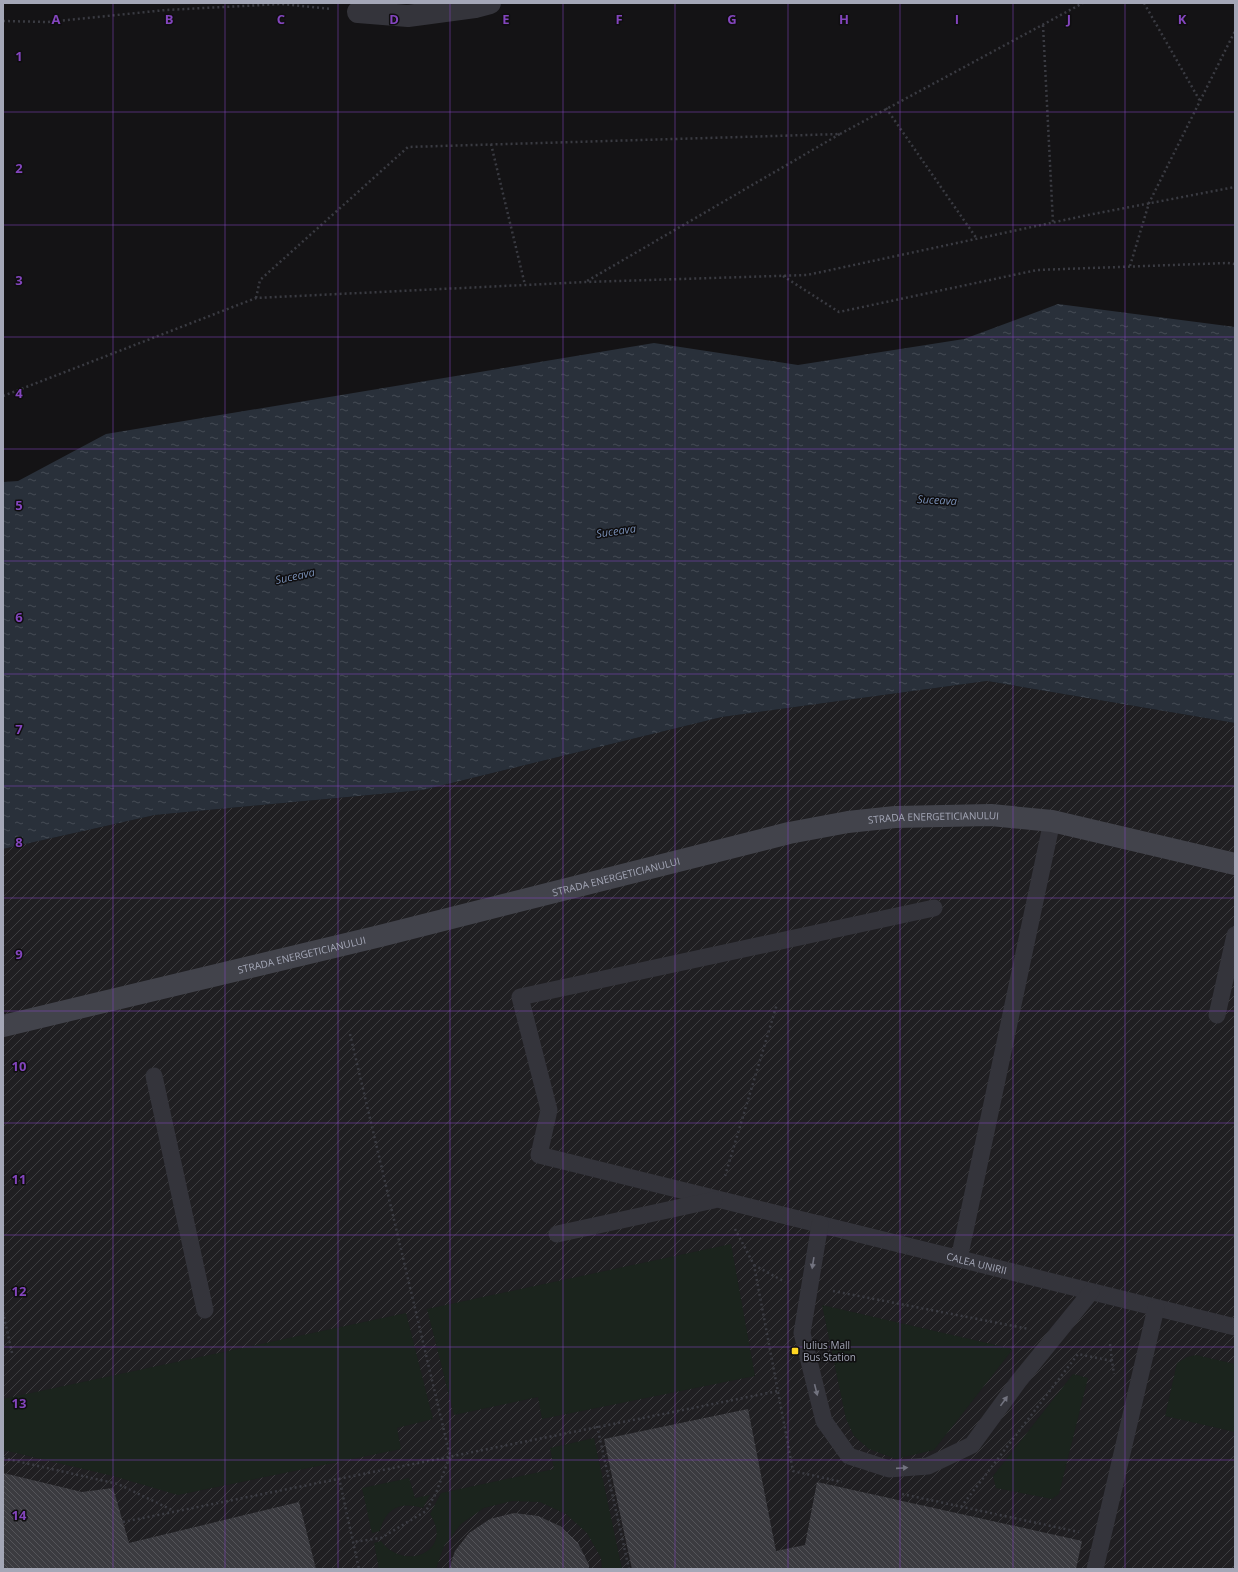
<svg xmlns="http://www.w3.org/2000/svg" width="1238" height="1572" font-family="'Open Sans',sans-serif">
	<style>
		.industrial { fill: url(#industrial-furrows) }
		.green { fill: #1b241d }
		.water { fill: url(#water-ripples) }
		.building { fill: url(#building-back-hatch) }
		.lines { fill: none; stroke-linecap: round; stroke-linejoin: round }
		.path { stroke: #3a3b42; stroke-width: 2.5; stroke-dasharray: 2 3; stroke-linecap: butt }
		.lane { stroke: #34343b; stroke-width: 17 }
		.street { stroke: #34343b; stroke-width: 22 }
		.secondary { stroke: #42434b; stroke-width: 22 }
		.oneway { fill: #72737f }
		.grid { fill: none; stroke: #8345bd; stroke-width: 1; stroke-opacity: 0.55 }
		.poi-dot { fill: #ffd622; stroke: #0f0e10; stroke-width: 1.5 }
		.labels { text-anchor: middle; stroke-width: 3; stroke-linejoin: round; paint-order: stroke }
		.street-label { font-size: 10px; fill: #a4a7b7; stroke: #0f0e10 }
		.poi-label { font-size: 10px; fill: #a4a7b7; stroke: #0f0e10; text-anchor: start }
		.water-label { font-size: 11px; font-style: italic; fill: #788fb5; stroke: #0f0e10 }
		.grid-label { font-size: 13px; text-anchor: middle; font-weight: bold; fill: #8345bd; stroke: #0f0e10; stroke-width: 3; stroke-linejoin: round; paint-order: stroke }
	</style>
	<defs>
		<pattern id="industrial-furrows" width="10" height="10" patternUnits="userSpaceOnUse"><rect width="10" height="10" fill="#201f22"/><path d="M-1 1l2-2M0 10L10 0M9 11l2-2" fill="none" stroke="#3d3d40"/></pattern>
		<pattern id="water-ripples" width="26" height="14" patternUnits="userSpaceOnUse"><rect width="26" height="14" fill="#29303a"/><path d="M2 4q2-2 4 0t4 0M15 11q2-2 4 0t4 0" fill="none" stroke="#454b54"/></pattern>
		<pattern id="building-back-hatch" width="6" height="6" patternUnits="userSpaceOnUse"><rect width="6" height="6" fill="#3b3b40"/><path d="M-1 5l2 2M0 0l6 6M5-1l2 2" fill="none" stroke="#545459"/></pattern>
	</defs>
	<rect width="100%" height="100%" fill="#141315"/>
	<!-- industrial -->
	<path class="industrial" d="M987,681l248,42v846h-1232v-720l152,-34 268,-25 299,-73z"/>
	<!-- green -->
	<path class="green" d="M731,1244l24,132 -213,43 -4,-22 -84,18 -27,-106z
		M822,1305l191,44 -79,101 -38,9 -27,-10 -15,-13 -8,-17z
		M406,1313l27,106 -36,9 4,21 -223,46 -65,-19 -110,-26v-51z
		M1196,1355l39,9v68l-70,-16 12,-53 10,-6z
		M1073,1374l15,4 -29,116 -7,5 -56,-11 -3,-12z
		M594,1438l28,131h-20l-1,-11 -14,-25 -21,-19 -26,-12 -28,-1 -28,7 -23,16 -17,22 -8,23h-57l-5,-26 7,-2c22,31 74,11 49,-27l11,-21 113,-24 -4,-21z
		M409,1478l6,20 15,-3 -7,13c-22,-7 -38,0 -43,23l-8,2 -10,-45z"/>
	<!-- water -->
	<path class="water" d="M1058,304l177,23v396l-248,-42 -265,36 -299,73 -268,25 -152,34v-367l15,-1 88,-47 548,-91 144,22 166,-26z"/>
	<!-- building -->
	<path class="building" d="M748,1409l28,142 29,-6 12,-63 265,59 -6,28h-444l-28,-130z
		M3,1473l79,19 31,-4 16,55 170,-41 17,67h-313z
		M514,1513l24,3 22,10 18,17 11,22v4h-140l6,-18 14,-18 21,-14z"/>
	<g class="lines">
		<!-- path -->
		<path class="path" d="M1144,3l56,98
			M3,21l44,1 119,-12 115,-6 51,5
			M1043,25l10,198
			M886,108l91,131
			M840,134l243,-131
			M491,144l34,141
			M1130,266l19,-63 86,-172
			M783,276l56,36 198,-42 190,-7 8,1
			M256,298l4,-18 148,-133 432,-13 -253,147
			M3,396l253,-98 330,-16 221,-7 281,-60 147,-28
			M350,1034l100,422 -14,37 -10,18 -45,27 -28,4
			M725,1176l52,-172
			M735,1229l19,36 39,206 49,11
			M754,1265l31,17
			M833,1291l196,38
			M3,1312l9,41
			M1110,1344l2,17
			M597,1426l32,143
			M3,1458l115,26 56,27
			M339,1478l20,91
			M902,1494l177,38
			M961,1507l117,-153 34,7 2,13
			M123,1522l655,-131"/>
		<!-- lane -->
		<g class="lane">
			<path id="s1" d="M934,908l-414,89 29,113 -10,45 696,172"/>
			<path d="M1217,1015l18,-80"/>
			<path d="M154,1076l51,234"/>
			<path d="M820,1224l-18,109 22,88 25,35 40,13 39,-3 44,-21 46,-63 73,-90"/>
			<path d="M557,1234l157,-34"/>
			<path d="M959,1259l93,-438"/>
			<path d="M1095,1569l61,-261"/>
		</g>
		<!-- street -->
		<path class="street" d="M358,12l50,4 67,-9 15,-4"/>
		<!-- secondary -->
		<path class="secondary" id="s2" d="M3,1026l377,-90 409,-103 59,-11 47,-5 96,-2 61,6 183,43"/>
	</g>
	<!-- one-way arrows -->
	<defs><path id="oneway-solid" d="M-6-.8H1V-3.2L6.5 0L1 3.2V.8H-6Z"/></defs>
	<g class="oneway">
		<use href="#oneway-solid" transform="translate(813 1263) rotate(99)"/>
		<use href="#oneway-solid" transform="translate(816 1390) rotate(76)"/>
		<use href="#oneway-solid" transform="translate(1004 1401) rotate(-54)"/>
		<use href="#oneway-solid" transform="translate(902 1468) rotate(-4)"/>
	</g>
	<!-- grid -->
	<path class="grid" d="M113,3v1566M225,3v1566M338,3v1566M450,3v1566M563,3v1566M675,3v1566M788,3v1566M900,3v1566M1013,3v1566M1125,3v1566M3,112h1232M3,225h1232M3,337h1232M3,449h1232M3,561h1232M3,674h1232M3,786h1232M3,898h1232M3,1011h1232M3,1123h1232M3,1235h1232M3,1347h1232M3,1460h1232"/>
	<!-- markers -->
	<rect class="poi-dot" x="791" y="1347" width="8" height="8" rx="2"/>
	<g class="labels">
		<!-- street labels -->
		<g class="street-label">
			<text dy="4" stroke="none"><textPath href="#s2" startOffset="955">STRADA ENERGETICIANULUI</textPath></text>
			<text dy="4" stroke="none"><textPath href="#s2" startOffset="631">STRADA ENERGETICIANULUI</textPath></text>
			<text dy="4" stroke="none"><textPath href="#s2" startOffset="307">STRADA ENERGETICIANULUI</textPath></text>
			<text dy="4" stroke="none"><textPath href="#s1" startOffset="1037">CALEA UNIRII</textPath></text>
		</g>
		<!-- poi labels -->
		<g class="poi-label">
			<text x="803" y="1349">Iulius Mall<tspan x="803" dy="12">Bus Station</tspan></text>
		</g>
		<!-- water labels -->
		<g class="water-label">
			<text transform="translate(937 500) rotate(3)" y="4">Suceava</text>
			<text transform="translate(616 531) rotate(-8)" y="4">Suceava</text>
			<text transform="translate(295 576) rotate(-12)" y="4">Suceava</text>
		</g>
	</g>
	<g class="grid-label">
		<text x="56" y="24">A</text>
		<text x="169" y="24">B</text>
		<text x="281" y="24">C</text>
		<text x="394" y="24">D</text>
		<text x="506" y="24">E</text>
		<text x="619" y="24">F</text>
		<text x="732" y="24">G</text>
		<text x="844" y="24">H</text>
		<text x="957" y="24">I</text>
		<text x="1069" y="24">J</text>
		<text x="1182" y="24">K</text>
		<text x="19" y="61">1</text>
		<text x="19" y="173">2</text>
		<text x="19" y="285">3</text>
		<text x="19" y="398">4</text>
		<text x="19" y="510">5</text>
		<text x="19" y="622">6</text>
		<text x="19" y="734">7</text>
		<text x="19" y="847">8</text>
		<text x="19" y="959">9</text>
		<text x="19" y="1071">10</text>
		<text x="19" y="1184">11</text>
		<text x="19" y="1296">12</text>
		<text x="19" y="1408">13</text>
		<text x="19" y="1520">14</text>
	</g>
	<!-- border -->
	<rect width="1238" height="1572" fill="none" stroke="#a4a7b7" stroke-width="8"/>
</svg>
